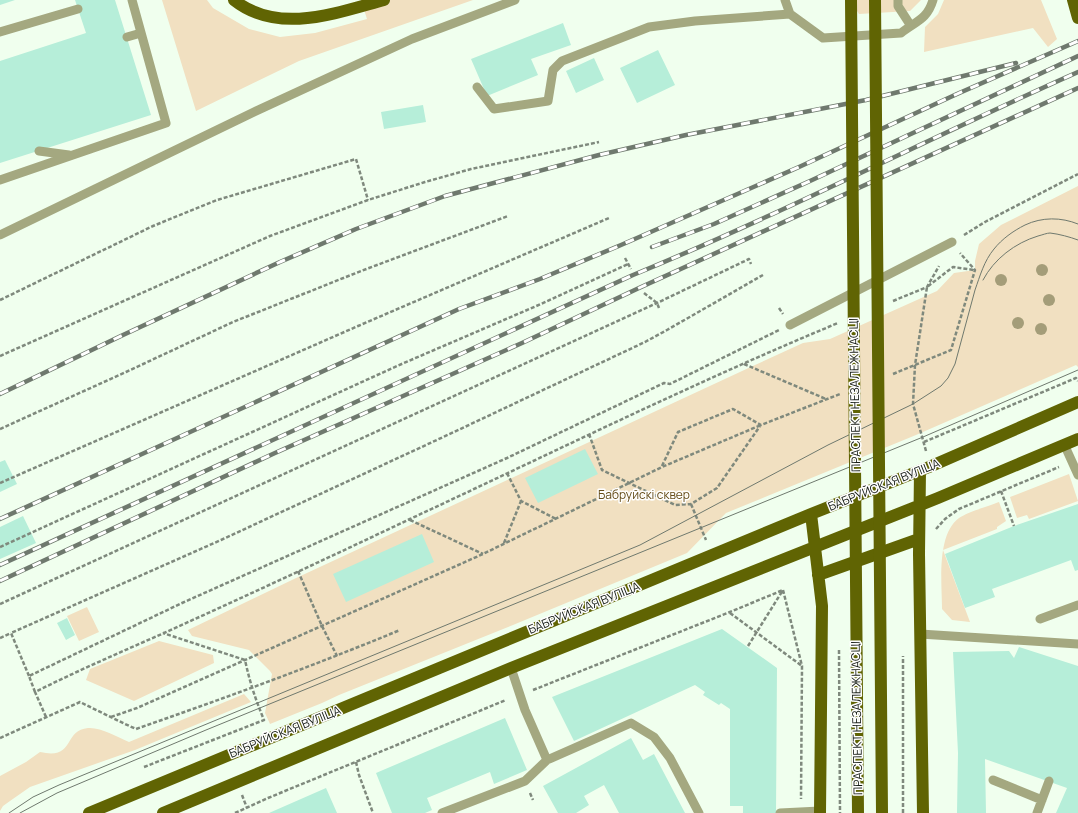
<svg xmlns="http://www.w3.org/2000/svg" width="1078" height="813" font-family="Manrope,sans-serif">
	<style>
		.green { fill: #f1e0c1 }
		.building { fill: #b6eed9 }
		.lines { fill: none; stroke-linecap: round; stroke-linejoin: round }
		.path { stroke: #7f897d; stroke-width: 2.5; stroke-dasharray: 4 2; stroke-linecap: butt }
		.lane { stroke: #a4a880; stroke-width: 9 }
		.primary { stroke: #606403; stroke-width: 12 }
		.tram { stroke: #6f796e; stroke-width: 1 }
		.rail-casing { stroke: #6f796e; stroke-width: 4.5 }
		.rail { stroke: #fff; stroke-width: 3; stroke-dasharray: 9; stroke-linecap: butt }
		.path-bridge { stroke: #7f897d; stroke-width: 2.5; stroke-dasharray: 4 2; stroke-linecap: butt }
		.primary-bridge { stroke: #606403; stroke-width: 12 }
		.tree { fill: #a49d79 }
		.labels { text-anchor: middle; stroke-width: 3; stroke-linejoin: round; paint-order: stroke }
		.street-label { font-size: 12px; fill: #151b14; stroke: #fff }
		.park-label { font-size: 12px; fill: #664d19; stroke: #fff }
	</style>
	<rect width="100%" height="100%" fill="#f0ffee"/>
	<!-- green -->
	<path class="green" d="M162,0h45l6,8 36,21 31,8 35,-4 52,-14 -6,-19h112l-174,61 -103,50z
		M850,0h71l-11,11 -51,3z
		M944,0h97l16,39 -9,8 -15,-19 -109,24 1,-25 13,-13z
		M1078,186v181l-2,-2 -160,70 -190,78 -39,40 -174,72 -174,70 -17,8 -52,21 -5,-11 7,-39 -2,-3 -21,-21 -57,-14 -4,-6 106,-51 461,-214 48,-22 27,-4 107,-48 17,-18 21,-3v-9l4,-17 22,-19z
		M1069,474l9,27 -49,18 -2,-4 -10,3 -7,-21z
		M999,502l7,19 -9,6v2l-54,21 27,72 -18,-2 -10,-11c0,-25 -6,-74 17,-91 9,-6 30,-12 40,-16z
		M87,607l12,25 -20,9 -12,-25z
		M159,641l54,14 1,8 -80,38 -48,-21 4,-11z
		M244,694l7,8 -116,48 -105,37 -20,14 -7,5 -3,5v-35l26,-14 14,-10c36,8 22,-21 48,-24 13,-1 29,9 41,14z"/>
	<!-- building -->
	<path class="building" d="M0,0h15l-15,5z
		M75,0h40l36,115 -151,48v-102l86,-28z
		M563,23l8,22 -40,14 7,16 -51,21 -16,-37z
		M658,50l17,35 -38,18 -17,-35z
		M594,58l10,22 -28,13 -10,-22z
		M423,105l3,17 -42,7 -3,-17z
		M585,449l13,25 -60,29 -13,-25z
		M5,460l12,24 -17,8v-30z
		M1078,504v66l-3,1 -4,-11 -79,29 3,8 -30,11 -20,-54 69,-28z
		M23,516l13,27 -36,16v-32z
		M422,534l12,28 -88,40 -13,-28z
		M67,618l8,17 -9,5 -9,-17z
		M722,629l55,39 -1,145h-33v-7h-13v-97l-9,-6 -2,2 -16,-10 2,-3 -10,-7 -121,56 -22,-44z
		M1019,647l59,19v147h-22l11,-25 -82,-29 1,54h-29l1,-60 -5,-101 56,-1 5,7z
		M505,718l22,52 -33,14 -4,-12 -63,26 5,12 -7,3h-33l-16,-40z
		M631,738l12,22 11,-6 31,59h-66l-15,-28 -20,11 5,9 -13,8h-18l-15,-27z
		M326,788l11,25h-68z"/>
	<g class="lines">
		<!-- path -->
		<path class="path" d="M964,235l21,-13 93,-48
			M625,258l6,11
			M644,293l13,10 2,5
			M0,300l153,-74 64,-26 139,-41 12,41
			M893,301l34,-14 12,-21
			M779,308l4,6
			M0,356l270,-120 98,-36 57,-18 46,-13 128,-27
			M744,364l82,35
			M893,374l58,-24 24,-80 -15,-17
			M0,429l126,-57 107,-50 128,-51 147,-55
			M589,434l13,36 73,35 16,-1 26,-16 43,-62
			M924,442l152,-64 2,3
			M926,451l-13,-47 2,-39 12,-78 26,-20 21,3
			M662,466l16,-34 55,-23 28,16 79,-31
			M507,473l14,28 35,18
			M0,483l358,-157 251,-108
			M1001,491l13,35
			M691,504l15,36
			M410,520l73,34
			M936,529l9,-10 14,-10 100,-42
			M504,543l17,-42
			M0,547l397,-181 144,-62 87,-40
			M298,571l24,55 15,30
			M783,590l19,76 -1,133
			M0,604l657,-301 92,-44 2,5
			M730,613l72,53
			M0,638l11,-5
			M748,646l35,-56
			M29,676l-18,-43 210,-93 233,-108 191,-90 22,-12 96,-55
			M533,690l197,-78 53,-22
			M35,692l-6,-16 153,-73 325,-145 157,-75 6,1 109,-54
			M46,717l-11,-25c42,-21 86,-40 129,-59 82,-37 164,-75 246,-114 142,-66 283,-136 428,-196
			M111,717l26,-9 153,-68 193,-86 179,-87 99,-42
			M0,738l80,-36 45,22 11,5c89,-31 177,-63 264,-99
			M356,762l3,13 14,38
			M144,767l120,-47c-9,-22 -14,-37 -19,-60l-82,-27
			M530,793l3,7
			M242,795l5,13
			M235,813l33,-15 238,-98
			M903,813v-157"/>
		<!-- lane -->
		<path class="lane" d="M785,0l5,14
			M898,0v6l13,20
			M0,32l78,-23
			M127,37l14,-4
			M477,87l17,22 54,-8 5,-31 9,-9 87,-34 46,-6 95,-7 33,24 78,-5c15,-12 26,-13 32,-33
			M39,151l30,4
			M0,180l166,-57 -34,-123
			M0,235l254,-123 158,-73 103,-39
			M790,325l162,-83
			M1064,444l14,31
			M1040,619l38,-14
			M920,634l158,10
			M547,760l84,-37 23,14 16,21 29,55
			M993,780l49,20
			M442,813l83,-32 22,-21 -22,-50 -14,-42
			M780,813l40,-2
			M1037,813l12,-32"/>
		<!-- primary -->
		<path class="primary" d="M1073,0l5,18
			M920,471l-1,83 4,259
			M811,514l11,92 -2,207
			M818,575l101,-36
			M89,813l722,-299 118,-47 149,-65
			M163,813l348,-145 427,-170 140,-59"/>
		<!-- tram -->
		<path class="tram" d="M983,280c11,-21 32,-37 55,-44 4,-1 9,-3 12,-3 9,1 20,4 28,7
			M9,813l24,-16 26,-12 581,-240 188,-100 85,-41 28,-18 7,-8 7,-14c7,-25 13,-49 20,-74 5,-14 9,-29 19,-41 8,-10 19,-18 31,-24 17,-8 36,-8 53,-1
			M20,813l37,-20 149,-63 717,-293 155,-67"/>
		<!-- rail casing -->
		<g class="rail-casing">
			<path id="rail" d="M652,247l62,-23 96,-43 268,-125
				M0,394l123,-59 157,-73 76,-33 89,-33 154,-41 87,-20 180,-35 150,-37
				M0,519l459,-210 81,-30 81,-34 178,-78 158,-73 121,-53
				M0,565l633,-290c151,-62 296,-137 445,-203
				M0,581l275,-128 247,-110 117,-55 439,-200"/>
		</g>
		<!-- rail -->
		<use href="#rail" class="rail"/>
		<!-- path-bridge -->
		<path class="path-bridge" d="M839,650l1,163"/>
		<!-- primary-bridge -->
		<path class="primary-bridge" d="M234,0c44,35 102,13 150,0
			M851,0l7,813
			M875,0l7,813"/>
	</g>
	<!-- trees -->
	<g class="tree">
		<circle cx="1042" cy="270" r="6"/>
		<circle cx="1001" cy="280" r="6"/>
		<circle cx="1049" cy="300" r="6"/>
		<circle cx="1018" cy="323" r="6"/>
		<circle cx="1041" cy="329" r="6"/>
	</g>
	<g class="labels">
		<!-- street labels -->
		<g class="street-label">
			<text transform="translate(855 395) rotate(-91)" y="4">ПРАСПЕКТ НЕЗАЛЕЖНАСЦІ</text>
			<text transform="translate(884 485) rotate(-22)" y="4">БАБРУЙСКАЯ ВУЛІЦА</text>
			<text transform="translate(584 608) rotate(-22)" y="4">БАБРУЙСКАЯ ВУЛІЦА</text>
			<text transform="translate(857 718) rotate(-91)" y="4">ПРАСПЕКТ НЕЗАЛЕЖНАСЦІ</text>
			<text transform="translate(285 732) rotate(-22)" y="4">БАБРУЙСКАЯ ВУЛІЦА</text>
		</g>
		<!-- park labels -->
		<g class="park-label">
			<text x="644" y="499">Бабруйскі сквер</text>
		</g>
	</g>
</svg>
